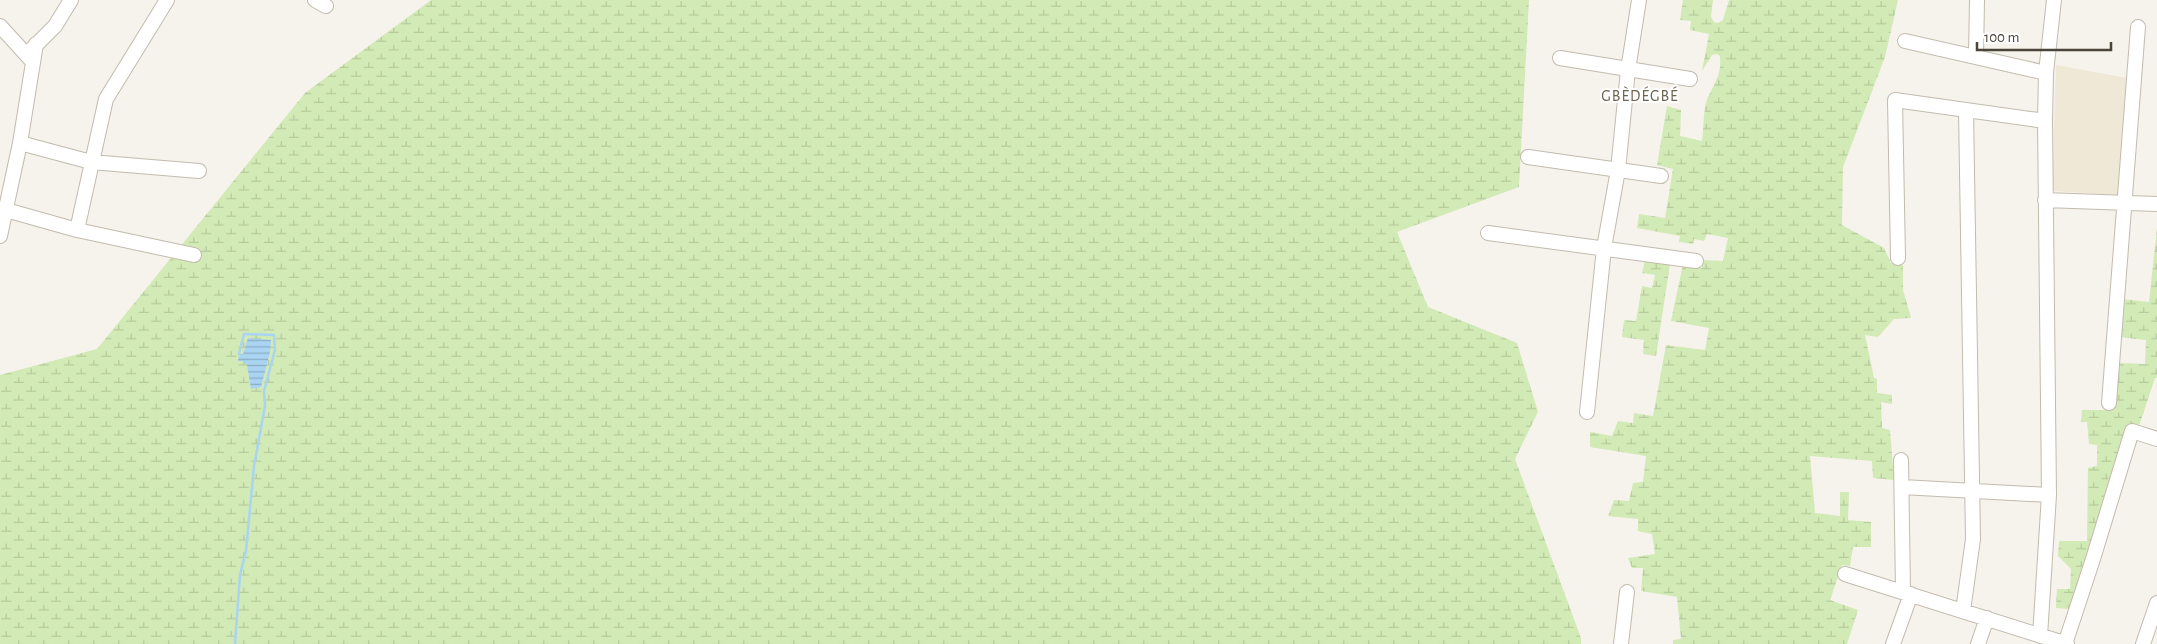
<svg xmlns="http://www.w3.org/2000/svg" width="2157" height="644" font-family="'Alegreya Sans',sans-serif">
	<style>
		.education { fill: #efe8d6 }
		.wetland { fill: url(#wetland-marsh) }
		.water { fill: url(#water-rules) }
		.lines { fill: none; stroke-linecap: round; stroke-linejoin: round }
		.stream { stroke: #a9d4f2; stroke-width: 2.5 }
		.minor-casing { stroke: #c2bbae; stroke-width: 16 }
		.minor { stroke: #fff; stroke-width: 14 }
		.labels { text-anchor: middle; stroke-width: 4; stroke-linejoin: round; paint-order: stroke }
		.neighbourhood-label { font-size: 16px; letter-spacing: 1px; fill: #6e6250; stroke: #fff }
	</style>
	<defs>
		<pattern id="wetland-marsh" width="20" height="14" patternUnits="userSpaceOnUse" patternTransform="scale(1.25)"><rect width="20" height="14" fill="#d2eab5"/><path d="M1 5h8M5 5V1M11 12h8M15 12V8" fill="none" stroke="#b6ca9c"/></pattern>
		<pattern id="water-rules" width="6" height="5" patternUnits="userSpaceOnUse" patternTransform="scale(1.25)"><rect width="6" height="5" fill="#a9d4f2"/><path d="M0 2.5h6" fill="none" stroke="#8caec5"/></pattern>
	</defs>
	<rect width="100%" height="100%" fill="#f6f3ec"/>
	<!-- education -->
	<path class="education" d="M2056,65l71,13 -8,117 -67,-4z"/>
	<!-- wetland -->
	<path class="wetland" d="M431,0h1098l-10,187 -122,45 31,75 89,36 21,69 -23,47 66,179v6h-1581v-269l97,-26 208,-256z
		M1683,0h30l-2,17 3,5 4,1 5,-3 6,-20h169l-13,57 -42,110 -1,58 42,23 7,15 12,2v25l8,28 -17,1 -16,18 -13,-2 9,43 3,1v14l15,2v9l-11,-2 1,26 8,2 4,50 -21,-2 -1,-17 -62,-5 5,57 25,3v-24h9l-1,28 23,2v25h-18l-3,19 -8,-1 -12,35 28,10 -11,34h-174v-4l8,-1 -4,-42 -36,-6 2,-23h-11l-4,-10 27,-4 -3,-20 -14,-3v-12l-30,-3 6,-16 15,1 4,-18 10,-1 3,-26 -56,-9v-15l22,4 6,-15 15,2 1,-10 19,3 13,-71 39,5 4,-22 -38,-7 12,-57 19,4v-8l21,1 5,-23 -21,-4 -3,7 -10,-2 -1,5 -14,-2 1,-6 -43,-8 2,-14 26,4 8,-49 -16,-4 10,-59 14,4 -1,26 22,5c2,-12 1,-34 6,-44 7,-14 14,-24 12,-41l-3,-2 -5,1 -10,16 7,-37 -19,-4 1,-9 -11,-1z
		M2157,228v150h-2l-16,48 -8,-2 -60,185 -15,-1 1,-19h13l1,-20 -13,-13 1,-15h28l1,-73 9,-2v-21l-8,-1 -2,-22h-6l1,-12h29l7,-47 27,1 1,-24 -27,-3 3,-38 27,3z
		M1645,260l25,4 -14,92 -13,-2 1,-14 -22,-3 2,-17 12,1 6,-35 10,2 3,-13 -13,-2z"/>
	<!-- water -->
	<path class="water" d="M248,338l23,2 -1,12 -9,35 -10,2 -4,-24 -5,-4h-4l1,-7h4z"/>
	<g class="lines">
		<!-- stream -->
		<path class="stream" d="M235,644l5,-69 6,-24 8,-85 11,-60 -1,-15 11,-41 -1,-15 -30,-1 -5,20"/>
		<!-- minor casing -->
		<g class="minor-casing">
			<path id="minor" d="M315,0l11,6
				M0,26l33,36
				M1905,41l141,32
				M31,50l24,-24 16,-26
				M1976,57l1,-57
				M1560,58l130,21
				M20,143l71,19 108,9
				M1528,157l133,19
				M2045,200l112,4
				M6,210l71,20 117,25
				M77,230l29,-131 61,-99
				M1488,233l208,28
				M0,236l20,-93 16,-99
				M1898,258l-3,-158 150,21
				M2109,403l29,-376
				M1587,412l17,-164 14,-78 10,-100 11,-70
				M1901,460l2,131
				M1902,487l147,8
				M1845,574l222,70
				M1963,611l10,-72 -7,-429
				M2040,636l9,-141 -4,-374 1,-48 8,-73
				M1621,644l6,-52
				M1893,644l18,-50
				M1978,644l9,-26
				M2065,644l28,-85 39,-128 25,8
				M2143,644l14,-41"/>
		</g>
		<!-- minor -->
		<use href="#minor" class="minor"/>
	</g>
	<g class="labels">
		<!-- neighbourhood labels -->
		<g class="neighbourhood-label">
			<text x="1640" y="101">GBÈDÉGBÉ</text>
		</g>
	</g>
	<!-- scale -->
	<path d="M1977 42v8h134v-8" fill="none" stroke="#4b4439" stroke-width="2.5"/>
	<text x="1984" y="42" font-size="15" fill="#4b4439" stroke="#ffffff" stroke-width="4" paint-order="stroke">100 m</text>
</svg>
